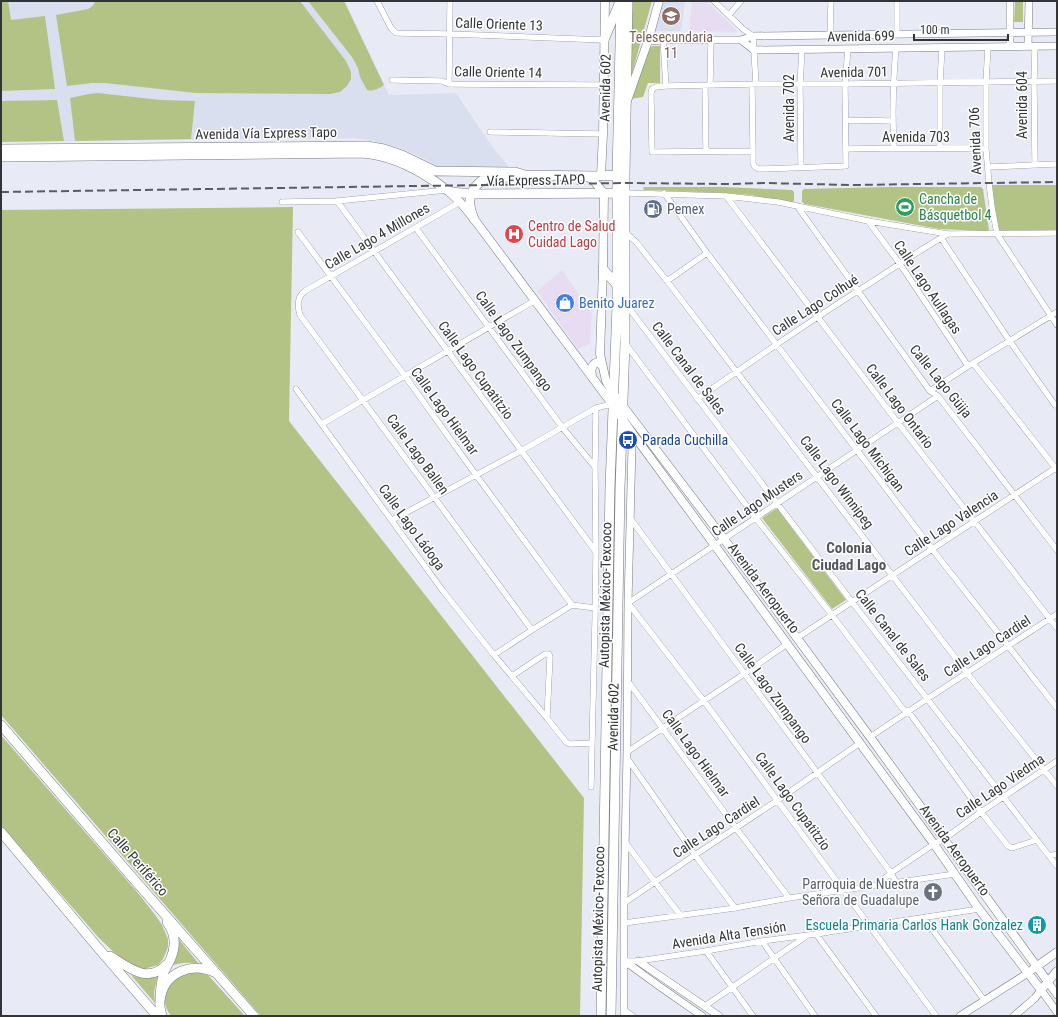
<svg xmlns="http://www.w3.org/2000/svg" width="1058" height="1017" font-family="'Roboto Condensed',sans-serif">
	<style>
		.commercial { fill: #e7dcf1 }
		.built { fill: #dadfef }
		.green { fill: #b3c386 }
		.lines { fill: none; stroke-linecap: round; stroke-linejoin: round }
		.minor-casing { stroke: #777a83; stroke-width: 6 }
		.tertiary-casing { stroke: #777a83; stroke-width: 8 }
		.secondary-casing { stroke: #777a83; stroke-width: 9 }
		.primary-casing { stroke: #777a83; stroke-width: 10 }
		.minor { stroke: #fff; stroke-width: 5.5 }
		.tertiary { stroke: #fff; stroke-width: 7 }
		.secondary { stroke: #fff; stroke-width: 8 }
		.primary { stroke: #fff; stroke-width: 9 }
		.rail { stroke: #5b5c61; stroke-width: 2; stroke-dasharray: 8 4; stroke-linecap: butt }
		.labels { text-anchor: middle; stroke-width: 3; stroke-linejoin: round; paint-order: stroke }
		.street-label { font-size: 14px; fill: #333438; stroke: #fff }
		.education-label { font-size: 14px; fill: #785e54; stroke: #fff }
		.leisure-label { font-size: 14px; fill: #27864d; stroke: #fff; text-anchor: start }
		.service-label { font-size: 14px; fill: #4e5e75; stroke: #fff; text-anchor: start }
		.health-label { font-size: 14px; fill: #be3a42; stroke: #fff; text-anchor: start }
		.shop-label { font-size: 14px; fill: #366cbe; stroke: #fff; text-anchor: start }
		.transit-label { font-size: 14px; fill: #164399; stroke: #fff; text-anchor: start }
		.worship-label { font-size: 14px; fill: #5b616d; stroke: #fff; text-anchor: end }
		.culture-label { font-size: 14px; fill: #0d838f; stroke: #fff; text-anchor: end }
		.neighbourhood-label { font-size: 15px; font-weight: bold; fill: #54565f; stroke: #fff }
	</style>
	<rect width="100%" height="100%" fill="#e8ebf5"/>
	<!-- commercial -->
	<path class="commercial" d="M692,1h15l31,31 -49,-1z
		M562,270l30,44 -2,29 -12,6 -41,-58z"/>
	<!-- built -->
	<path class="built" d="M1,1h344l44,94 67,-2 35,52 18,22 -69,1 -19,-11 -20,-9 -27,-7 -21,-3 -352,4z
		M664,1h21l-4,30h-26z"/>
	<!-- green -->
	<path class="green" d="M1,1h7l3,19 34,-4 10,73 -54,2z
		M95,1h205l46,60 5,11v7l-4,7 -7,6 -10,2 -134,-1 -91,-10h-13l-25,3 -11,-71 32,-6c4,-2 6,-4 7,-8z
		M308,1h36l40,84c-5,3 -10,7 -17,5l-7,-13 -2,-9 -6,-11z
		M630,1h22l-21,76z
		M1015,1h8v21h-9z
		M653,46h7v37h-12l-5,14 -12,2 17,-50z
		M98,93l63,7 34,1 -4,38 -116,2 -5,-43 19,-4z
		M57,100l7,41 -63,1v-41z
		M993,185h64v45l-58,1 -8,-44z
		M644,187h78l70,3 2,2v9l-2,2 -42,-8 -26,-2 -80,-3 -1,-2z
		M888,187h93l2,2 6,41 -3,1 -47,-2 -134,-25 -3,-2v-11l2,-2z
		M293,207l-4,214 295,377 -4,218h-319l-260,-301v-505z
		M777,508l69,92 -14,9 -70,-91z
		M1,735l137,158 18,23 6,9 6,14v8l-5,12 -5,6 -14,4 -17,-4 -29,-28 -97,-112z
		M177,937l22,27c-11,-2 -19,-2 -30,3z
		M204,972l4,3 37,41h-74c-14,-20 -3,-28 11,-43z
		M158,974l-4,18 1,11 -24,-28c10,4 17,2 27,-1z"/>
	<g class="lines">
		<!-- minor casing -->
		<g class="minor-casing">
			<path id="minor" d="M377,1l14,27 5,5 54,1 154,6
				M714,1l29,28 10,7 3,48
				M897,1v33
				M729,15l12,-14
				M830,35l1,-34
				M663,40l3,46
				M988,47l-2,35v67l3,34 3,24 5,27 60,91
				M392,80l50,1 7,3 155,1
				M449,84l1,-83
				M710,85l1,-45
				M752,85l1,66v12l2,4 4,2 87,-3 -1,-82 3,-35
				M705,86l1,66
				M846,120l46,1
				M490,132l113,2
				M894,148c-2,-34 -1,-66 2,-100
				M940,148v-65l2,-35
				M846,149l48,-1 92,1
				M753,151l-101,1 -1,-59 1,-4 4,-2 10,-1 90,-2h89l212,-3
				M1035,164l-1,-82 1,-36
				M801,167l-1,-82 2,-36
				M988,167l69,-3
				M625,193l101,3 52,6 90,19 80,13 109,-1
				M664,193l43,60 225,296 125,159
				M726,196l172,227 159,205
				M337,201l259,351
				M282,202l55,-1 110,-11
				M460,202l-155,89c-8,6 -8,14 -5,24l232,315
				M797,206l133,185 8,5 119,154
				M868,221l32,43 68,102
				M416,228l146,199 33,40
				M298,232l107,144 71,99 96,130
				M625,232l12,11 30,38 300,392 90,113
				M941,238l68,102 46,65
				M667,281l40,-28
				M625,303l227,299 205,264
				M625,343l130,174 77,98 71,94 6,3 72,100 27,34 4,2 25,-8
				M973,363l84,107
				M296,389l147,202 51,64 53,63 19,24 4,2 22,-1
				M930,391l43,-28 84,-51
				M697,399c55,-38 110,-76 167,-112 27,-17 55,-37 84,-53
				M322,424l212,-123
				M630,518l261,355 5,9
				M392,520l129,-69 75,-43 16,-4
				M797,638l260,-171
				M494,655l38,-25 40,-25 23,3
				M512,676l33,-22h4l1,3 -3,61
				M627,680l109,148 53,70
				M870,737l57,-38 130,-85
				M627,752l117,-78 43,-30
				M627,758l68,97 40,53
				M591,787l4,-167 1,-68 -1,-85 1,-59
				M625,842l30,40 26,34
				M1049,856l8,-2
				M878,884l13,-11 43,-29 10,-5 37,-27 76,-51
				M624,903l71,-48 83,-55 82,-57
				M924,918l60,82
				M624,923l111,-15 54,-10 166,-24
				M816,934l60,82
				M762,941l53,75
				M706,951l47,65
				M624,961h14l68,-10 56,-10 54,-7 163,-25
				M705,1006l100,-69
				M624,1010l9,6
				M936,1016l-232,-315 -76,-98 310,-207"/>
		</g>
		<!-- tertiary casing -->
		<g class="tertiary-casing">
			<path id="tertiary" d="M741,40l13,10 303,-4
				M648,41l15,-1h78l12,-4 304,-4
				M1028,46l1,-45
				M1010,47v-46
				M638,961l81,55
				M626,962l33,24 43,30
				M1048,982l9,13
				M624,1016v-113l3,-151 1,-149 4,-156 -6,-20
				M960,1016l68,-43
				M1014,1016l21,-18 6,-8 16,22"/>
		</g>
		<!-- secondary casing -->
		<g class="secondary-casing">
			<path id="secondary" d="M627,101l21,-60 11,-40
				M585,176l8,4 11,13 -1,76 -3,85 6,27 7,12 111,146 146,198 178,245
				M601,176l2,-42 2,-133
				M447,190l13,12 14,17 138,185 21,30 301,410 45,65 62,81 16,-19
				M592,376c-1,-6 -1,-13 7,-14l3,4
				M1033,969l24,-17"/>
		</g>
		<!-- primary casing -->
		<g class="primary-casing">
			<path id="primary" d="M604,40l15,-36
				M1,149l366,-3 17,3 18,6 33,16 80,1 10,3
				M1,157l361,-4c25,2 48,12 69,26 6,3 10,8 16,11 5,3 17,3 24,4l153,-1
				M521,176l4,-1 69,1 30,-1
				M474,219c-5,-12 -7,-22 2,-33 3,-3 5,-6 10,-7 7,-2 15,-1 22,-2
				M603,269l14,16
				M1,725l130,151 123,140
				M1,832l98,117 58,67
				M110,956c18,11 38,29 57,8
				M160,1001c0,-10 1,-19 4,-29 2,-5 5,-9 7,-14 5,-12 4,-25 -4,-36
				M162,1016c-1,-5 -3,-10 -2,-15 3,-29 32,-40 56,-28
				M601,1016l9,-529 7,-181v-131l4,-174
				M611,1016l9,-528 5,-146v-167l3,-174"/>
		</g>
		<!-- minor -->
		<use href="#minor" class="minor"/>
		<!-- tertiary -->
		<use href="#tertiary" class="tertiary"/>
		<!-- secondary -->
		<use href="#secondary" class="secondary"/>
		<!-- primary -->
		<use href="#primary" class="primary"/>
		<!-- rail -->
		<path class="rail" d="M1,192l624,-9 105,1 34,-1 89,2 204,-3"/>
	</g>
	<!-- icons -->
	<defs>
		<g id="school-disc" transform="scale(1)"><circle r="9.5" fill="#8d6e63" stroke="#fff"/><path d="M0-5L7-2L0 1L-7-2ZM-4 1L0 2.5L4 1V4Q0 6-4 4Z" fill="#fff"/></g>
		<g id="stadium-disc" transform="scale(1)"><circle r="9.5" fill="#2e9e5b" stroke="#fff"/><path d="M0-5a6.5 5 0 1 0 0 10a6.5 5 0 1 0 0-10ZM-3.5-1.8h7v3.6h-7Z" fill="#fff"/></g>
		<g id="fuel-disc" transform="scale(1)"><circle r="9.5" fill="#5c6f8a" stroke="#fff"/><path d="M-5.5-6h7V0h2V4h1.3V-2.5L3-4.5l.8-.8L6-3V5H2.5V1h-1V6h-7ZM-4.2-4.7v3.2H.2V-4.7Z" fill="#fff"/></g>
		<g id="hospital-disc" transform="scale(1)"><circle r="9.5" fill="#e0444e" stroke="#fff"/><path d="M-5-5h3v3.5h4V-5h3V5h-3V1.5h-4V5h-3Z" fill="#fff"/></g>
		<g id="shop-disc" transform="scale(1)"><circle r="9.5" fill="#3f7fe0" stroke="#fff"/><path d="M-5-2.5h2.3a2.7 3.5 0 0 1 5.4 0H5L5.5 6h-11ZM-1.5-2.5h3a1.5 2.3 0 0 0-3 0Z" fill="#fff"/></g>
		<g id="bus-disc" transform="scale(1)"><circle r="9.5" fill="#1a4fb4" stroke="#fff"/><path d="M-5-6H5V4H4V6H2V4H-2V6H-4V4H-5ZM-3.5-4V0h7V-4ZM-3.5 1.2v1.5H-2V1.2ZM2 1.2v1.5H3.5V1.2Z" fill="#fff"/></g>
		<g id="church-disc" transform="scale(1)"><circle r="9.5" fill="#6b7280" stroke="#fff"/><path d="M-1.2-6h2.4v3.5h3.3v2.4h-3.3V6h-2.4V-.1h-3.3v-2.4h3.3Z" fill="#fff"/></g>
		<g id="building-disc" transform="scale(1)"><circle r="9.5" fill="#0f9aa8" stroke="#fff"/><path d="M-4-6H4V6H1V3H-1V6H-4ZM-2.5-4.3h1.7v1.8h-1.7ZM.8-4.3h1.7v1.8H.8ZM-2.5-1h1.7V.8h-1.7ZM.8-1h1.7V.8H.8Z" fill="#fff"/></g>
	</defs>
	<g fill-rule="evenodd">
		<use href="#school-disc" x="671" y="16"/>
		<use href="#stadium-disc" x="905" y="207"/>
		<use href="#fuel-disc" x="653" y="209"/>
		<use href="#hospital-disc" x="514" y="234"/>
		<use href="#shop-disc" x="565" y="303"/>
		<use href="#bus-disc" x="628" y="440"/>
		<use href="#church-disc" x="933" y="892"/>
		<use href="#building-disc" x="1037" y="925"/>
	</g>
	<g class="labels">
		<!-- street labels -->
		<g class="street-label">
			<text transform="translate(499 24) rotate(2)" y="5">Calle Oriente 13</text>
			<text transform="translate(861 36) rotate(-1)" y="5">Avenida 699</text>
			<text transform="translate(498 72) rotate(1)" y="5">Calle Oriente 14</text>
			<text transform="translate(854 72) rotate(-1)" y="5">Avenida 701</text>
			<text transform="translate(605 88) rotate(-89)" y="5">Avenida 602</text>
			<text transform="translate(1022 105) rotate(-90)" y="5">Avenida 604</text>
			<text transform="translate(789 108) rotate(-90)" y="5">Avenida 702</text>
			<text transform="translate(266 133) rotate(-1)" y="5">Avenida Vía Express Tapo</text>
			<text x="916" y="142">Avenida 703</text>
			<text transform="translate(975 141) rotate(-92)" y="5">Avenida 706</text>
			<text transform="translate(536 180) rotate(-1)" y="5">Vía Express TAPO</text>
			<text transform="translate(377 236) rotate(-30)" y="5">Calle Lago 4 Millones</text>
			<text transform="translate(928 287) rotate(56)" y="5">Calle Lago Aullagas</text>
			<text transform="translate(815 305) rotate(-33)" y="5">Calle Lago Colhué</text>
			<text transform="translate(514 341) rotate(54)" y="5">Calle Lago Zumpango</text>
			<text transform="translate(689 368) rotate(53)" y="5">Calle Canal de Sales</text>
			<text transform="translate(476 370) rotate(54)" y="5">Calle Lago Cupatitzio</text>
			<text transform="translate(941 381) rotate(51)" y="5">Calle Lago Güija</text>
			<text transform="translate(900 406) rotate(53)" y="5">Calle Lago Ontario</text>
			<text transform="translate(445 411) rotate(54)" y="5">Calle Lago Hielmar</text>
			<text transform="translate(868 445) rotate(53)" y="5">Calle Lago Michigan</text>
			<text transform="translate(418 454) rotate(54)" y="5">Calle Lago Ballen</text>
			<text transform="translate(837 482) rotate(53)" y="5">Calle Lago Winnipeg</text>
			<text transform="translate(757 503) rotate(-34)" y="5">Calle Lago Musters</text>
			<text transform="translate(951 523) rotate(-33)" y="5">Calle Lago Valencia</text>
			<text transform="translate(412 527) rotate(54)" y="5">Calle Lago Ládoga</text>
			<text transform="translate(764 588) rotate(53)" y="5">Avenida Aeropuerto</text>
			<text transform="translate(605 595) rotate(-89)" y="5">Autopista México-Texcoco</text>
			<text transform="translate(893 635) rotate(52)" y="5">Calle Canal de Sales</text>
			<text transform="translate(987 646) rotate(-33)" y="5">Calle Lago Cardiel</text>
			<text transform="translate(773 693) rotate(54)" y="5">Calle Lago Zumpango</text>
			<text transform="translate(613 717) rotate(-89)" y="5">Avenida 602</text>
			<text transform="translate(696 753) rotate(54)" y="5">Calle Lago Hielmar</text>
			<text transform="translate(1000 786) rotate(-34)" y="5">Calle Lago Viedma</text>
			<text transform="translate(793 801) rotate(54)" y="5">Calle Lago Cupatitzio</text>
			<text transform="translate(716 827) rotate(-33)" y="5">Calle Lago Cardiel</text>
			<text transform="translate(955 850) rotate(54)" y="5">Avenida Aeropuerto</text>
			<text transform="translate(138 862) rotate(49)" y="5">Calle Periférico</text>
			<text transform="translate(598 919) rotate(-89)" y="5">Autopista México-Texcoco</text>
			<text transform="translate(729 935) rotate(-9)" y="5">Avenida Alta Tensión</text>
		</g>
		<!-- education labels -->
		<g class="education-label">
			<text x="671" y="42">Telesecundaria<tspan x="671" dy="16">11</tspan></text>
		</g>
		<!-- leisure labels -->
		<g class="leisure-label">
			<text x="919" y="204">Cancha de<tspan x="919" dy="16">Básquetbol 4</tspan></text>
		</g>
		<!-- service labels -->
		<g class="service-label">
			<text x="667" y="214">Pemex</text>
		</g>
		<!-- health labels -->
		<g class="health-label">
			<text x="528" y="231">Centro de Salud<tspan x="528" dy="16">Cuidad Lago</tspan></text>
		</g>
		<!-- shop labels -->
		<g class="shop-label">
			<text x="579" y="308">Benito Juarez</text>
		</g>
		<!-- transit labels -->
		<g class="transit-label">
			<text x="642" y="445">Parada Cuchilla</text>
		</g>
		<!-- worship labels -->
		<g class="worship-label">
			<text x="919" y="889">Parroquia de Nuestra<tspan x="919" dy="16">Señora de Guadalupe</tspan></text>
		</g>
		<!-- culture labels -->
		<g class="culture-label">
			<text x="1023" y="930">Escuela Primaria Carlos Hank Gonzalez</text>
		</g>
		<!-- neighbourhood labels -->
		<g class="neighbourhood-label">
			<text x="849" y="553">Colonia<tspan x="849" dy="17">Ciudad Lago</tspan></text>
		</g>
	</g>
	<!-- border -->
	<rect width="1058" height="1017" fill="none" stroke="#333438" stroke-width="4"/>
	<!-- scale -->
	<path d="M914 34v6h94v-6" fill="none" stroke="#333438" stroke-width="2"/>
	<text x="920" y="34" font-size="12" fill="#333438" stroke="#ffffff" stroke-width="3" paint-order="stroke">100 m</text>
</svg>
